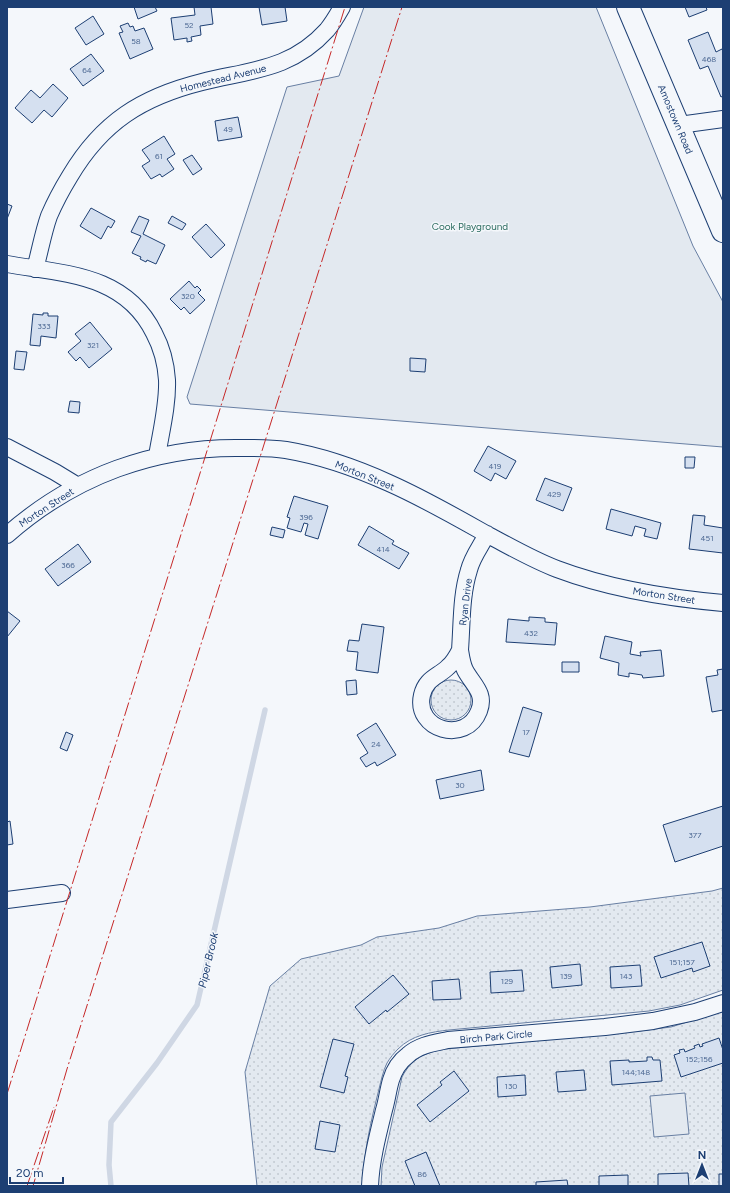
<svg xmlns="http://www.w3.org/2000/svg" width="730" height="1193" font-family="Figtree,sans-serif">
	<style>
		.grass { fill: url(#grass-dots); stroke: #687fa3 }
		.park { fill: #e3e9f0; stroke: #687fa3 }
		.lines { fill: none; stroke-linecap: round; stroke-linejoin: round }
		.stream { stroke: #cfd7e4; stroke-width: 5.5 }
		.building { fill: #d5e0f0; stroke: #1d3f73 }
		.street-casing { stroke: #1d3f73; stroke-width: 18 }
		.secondary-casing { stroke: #1d3f73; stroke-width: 24 }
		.street { stroke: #f4f7fb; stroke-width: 16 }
		.secondary { stroke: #f4f7fb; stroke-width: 22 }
		.power { stroke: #c62828; stroke-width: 1; stroke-dasharray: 14 3 2 3; stroke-linecap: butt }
		.labels { text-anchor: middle; stroke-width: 3; stroke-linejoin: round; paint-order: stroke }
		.number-label { font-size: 8px; fill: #4b6792 }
		.street-label { font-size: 10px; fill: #1d3f73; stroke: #f4f7fb }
		.park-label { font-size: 10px; fill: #2c6c60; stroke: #f4f7fb }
		.water-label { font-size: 11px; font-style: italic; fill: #1d3f73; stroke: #f4f7fb }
	</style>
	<defs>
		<pattern id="grass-dots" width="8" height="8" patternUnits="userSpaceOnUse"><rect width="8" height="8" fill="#e3e9f0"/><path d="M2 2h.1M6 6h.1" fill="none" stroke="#c2c9d1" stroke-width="1.8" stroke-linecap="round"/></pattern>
	</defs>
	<rect width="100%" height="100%" fill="#f4f7fb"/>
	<!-- grass -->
	<path class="grass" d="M431 700a20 20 0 1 1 40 0a20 20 0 1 1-40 0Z
		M723,888v102l-43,15 -31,6 -200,19c-18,2 -37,5 -51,19 -4,4 -8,9 -11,14 -4,8 -6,18 -8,26 -8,32 -16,65 -16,97h-106l-12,-114 25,-86 31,-27 60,-14 16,-8 62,-9 38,-12 113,-9 122,-16z
		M723,1011v175h-342l1,-19 20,-90c10,-19 22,-24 43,-28l194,-18 32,-4z"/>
	<!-- park -->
	<path class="park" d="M364,7h232l97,239 30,56v145l-533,-43 -3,-7 100,-310 52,-11z
		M685,1093l4,41 -35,3 -4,-41z"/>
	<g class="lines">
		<!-- stream -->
		<path class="stream" d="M111,1186l-2,-21 2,-43 46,-59 40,-58 68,-295"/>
	</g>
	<!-- building -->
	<path class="building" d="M134,7h21l2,4 -19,8z
		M194,7h17l2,17 -13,2 1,9 -10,2 1,4 -5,1v-4l-13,2 -3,-22 24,-3z
		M259,7h26l2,14 -25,4z
		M685,7h21l1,3 -18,7z
		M93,16l11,18 -18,11 -11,-17z
		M128,23l2,4 3,-1 2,5 9,-3 9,21 -23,10 -11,-26 4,-1 -3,-6z
		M708,32l8,20 6,-3 1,2v45l-2,1 -13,-31 -8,3 -12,-29z
		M91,54l13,17 -21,15 -13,-17z
		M53,84l15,14 -16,19 -8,-7 -12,13 -17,-15 16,-18 9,8z
		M238,117l4,20 -24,4 -3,-20z
		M164,136l11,18 -8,5 7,10 -12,8 -2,-3 -9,5 -9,-13 8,-5 -8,-11z
		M192,155l10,14 -9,6 -10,-15z
		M7,204l5,2 -5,13z
		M91,208l24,13 -4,7 -3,-2 -7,13 -21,-13z
		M139,216l10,4 -6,14 22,11 -9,19 -9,-4 -1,2 -6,-3 1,-2 -9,-4 9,-17 -10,-4z
		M172,216l14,8 -4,6 -14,-7z
		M206,224l19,21 -14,13 -19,-21z
		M189,281l6,7 2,-2 4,4 -3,3 7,7 -15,14 -6,-7 -3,3 -11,-11z
		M43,313h5v3h10l-2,22 -15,-2 -1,10 -10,-1 3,-31 10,1z
		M90,322l22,27 -23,19 -9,-11 -4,4 -8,-9 13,-11 -6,-7z
		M16,351l11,1 -3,18 -10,-1z
		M410,358l16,1 -1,13 -15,-1z
		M70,401l10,1 -1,11 -11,-1z
		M488,446l28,15 -10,18 -11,-6 -4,8 -17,-10z
		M685,457h10l-1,11h-9z
		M545,478l27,10 -9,23 -27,-11z
		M294,496l34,10 -10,33 -13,-4 3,-11 -4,-1 -3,9 -14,-4 3,-10 -3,-1z
		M611,509l50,14 -4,16 -13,-3 2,-7 -11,-3 -3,10 -26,-7z
		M693,515l12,1 -1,9 19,3v25l-34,-4z
		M369,526l25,15 -2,3 17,9 -10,16 -41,-24z
		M272,527l13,3 -2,8 -13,-3z
		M78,544l13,18 -33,24 -13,-17z
		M7,611l13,10 -13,16z
		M529,617l16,1v4l12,1 -2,22 -49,-3 2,-23 21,2z
		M362,624l22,3 -6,46 -22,-3 2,-18 -11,-1 2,-11 10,1z
		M605,636l27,6 -2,12 11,2 -1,-4 21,-2 3,26 -21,2 -1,-3 -13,-2v4l-11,-2 1,-12 -19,-5z
		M562,662h17v10h-17z
		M723,669v41l-11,2 -6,-35 12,-2 -1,-5z
		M356,680l1,14 -10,1 -1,-14z
		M523,707l19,6 -13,44 -20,-5z
		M376,723l20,32 -19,11 -2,-4 -9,5 -6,-9 8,-5 -11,-18z
		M66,732l7,3 -6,16 -7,-3z
		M481,770l3,20 -44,9 -4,-19z
		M723,806v40l-48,16 -12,-37z
		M10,821l3,23 -6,1v-23z
		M702,942l8,24 -17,6 -1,-4 -31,10 -7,-21z
		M580,964l2,21 -30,3 -2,-21z
		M640,965l2,21 -31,2 -1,-21z
		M522,970l2,21 -33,2 -1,-21z
		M393,975l16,19 -22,18 -1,-2 -17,14 -14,-17z
		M459,979l2,20 -28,1 -1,-19z
		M719,1038l4,12v13l-42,14 -7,-22 6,-2 -1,-3 5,-1 1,3 10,-4 -1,-2 5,-2 1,3 3,-1 -1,-2z
		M333,1039l21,5 -9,32 3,1 -4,16 -24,-6z
		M647,1057h5l1,3h7l2,21 -50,4 -2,-24 19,-1v2l18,-1z
		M584,1070l2,20 -28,2 -2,-20z
		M454,1071l15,20 -39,31 -13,-17 25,-20 -2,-3z
		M525,1075l1,20 -28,2 -1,-20z
		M320,1121l20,4 -5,27 -20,-3z
		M426,1152l14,34h-25l-10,-25z
		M688,1173l1,13h-31v-12z
		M719,1174h4v12h-4z
		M628,1175v11h-29v-10z
		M567,1180l1,6h-32v-4z"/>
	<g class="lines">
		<!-- street casing -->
		<g class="street-casing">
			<path id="street" d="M679,125l44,-6
				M7,264c58,10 118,10 147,69 8,15 12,31 13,47 1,24 -6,52 -10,76
				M35,269c5,-18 8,-36 14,-53 6,-14 13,-27 21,-40 32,-54 72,-79 132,-94 48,-12 89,-12 125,-52 6,-7 11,-16 15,-23
				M7,447l48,25 23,14
				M7,535c67,-59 148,-89 237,-87 14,0 28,0 42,2 36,6 70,18 103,33 34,15 67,34 99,52 23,12 45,25 69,34 53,20 110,29 166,34
				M460,650c1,6 2,14 5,20 8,15 21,23 14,41 -13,34 -65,19 -57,-16 4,-17 16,-18 26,-28 6,-5 9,-11 12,-17z
				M460,650c2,-27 1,-55 9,-80 3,-13 12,-24 18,-36
				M7,900l55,-7
				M370,1186c1,-25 8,-52 14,-76 3,-10 4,-20 7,-30 3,-10 9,-19 17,-25 11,-10 26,-12 40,-15l157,-13 48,-6 42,-9 28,-9"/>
		</g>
		<!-- secondary casing -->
		<g class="secondary-casing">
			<path id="secondary" d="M628,7l95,224"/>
		</g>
		<!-- street -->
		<use href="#street" class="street"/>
		<!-- secondary -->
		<use href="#secondary" class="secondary"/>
		<!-- power -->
		<path class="power" d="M7,1094l338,-1087
			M27,1186l27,-79
			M33,1186l34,-117 335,-1062"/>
	</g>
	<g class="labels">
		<!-- number labels -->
		<g class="number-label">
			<text x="189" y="28">52</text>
			<text x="136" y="44">58</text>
			<text x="709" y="62">468</text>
			<text x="87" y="73">64</text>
			<text x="228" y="132">49</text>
			<text x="159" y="159">61</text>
			<text x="188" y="299">320</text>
			<text x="44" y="329">333</text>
			<text x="93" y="348">321</text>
			<text x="495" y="469">419</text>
			<text x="554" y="497">429</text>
			<text x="306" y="520">396</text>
			<text x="707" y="541">451</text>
			<text x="383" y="552">414</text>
			<text x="68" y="568">366</text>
			<text x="531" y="636">432</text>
			<text x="526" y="735">17</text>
			<text x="376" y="747">24</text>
			<text x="460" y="788">30</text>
			<text x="695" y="838">377</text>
			<text x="682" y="965">151;157</text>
			<text x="566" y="979">139</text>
			<text x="626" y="979">143</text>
			<text x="507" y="984">129</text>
			<text x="699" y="1062">152;156</text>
			<text x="636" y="1075">144;148</text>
			<text x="511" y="1089">130</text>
			<text x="422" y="1177">86</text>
		</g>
		<!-- street labels -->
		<g class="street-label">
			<text transform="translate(223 78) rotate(-14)" y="4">Homestead Avenue</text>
			<text transform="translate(676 119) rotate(67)" y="4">Amostown Road</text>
			<text transform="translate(365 475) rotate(22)" y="4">Morton Street</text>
			<text transform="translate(46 507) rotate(-33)" y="4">Morton Street</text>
			<text transform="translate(664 595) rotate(9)" y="4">Morton Street</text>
			<text transform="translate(465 602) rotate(-83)" y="4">Ryan Drive</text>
			<text transform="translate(496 1036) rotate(-5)" y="4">Birch Park Circle</text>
		</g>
		<!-- park labels -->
		<g class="park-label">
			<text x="470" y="230">Cook Playground</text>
		</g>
		<!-- water labels -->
		<g class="water-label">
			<text transform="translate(208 960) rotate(-77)" y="4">Piper Brook</text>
		</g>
	</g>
	<!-- border -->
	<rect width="730" height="1193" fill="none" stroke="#1d3f73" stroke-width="16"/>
	<!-- north arrow -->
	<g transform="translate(702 1165)" stroke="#f4f7fb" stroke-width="3" paint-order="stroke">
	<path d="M0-3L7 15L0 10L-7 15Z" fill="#1d3f73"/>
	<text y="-6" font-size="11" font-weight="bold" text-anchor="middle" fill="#1d3f73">N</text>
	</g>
	<!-- scale -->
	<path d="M10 1177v6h53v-6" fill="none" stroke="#1d3f73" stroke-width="2"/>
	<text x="16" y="1177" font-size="12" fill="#1d3f73" stroke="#f4f7fb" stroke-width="3" paint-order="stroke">20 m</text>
</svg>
